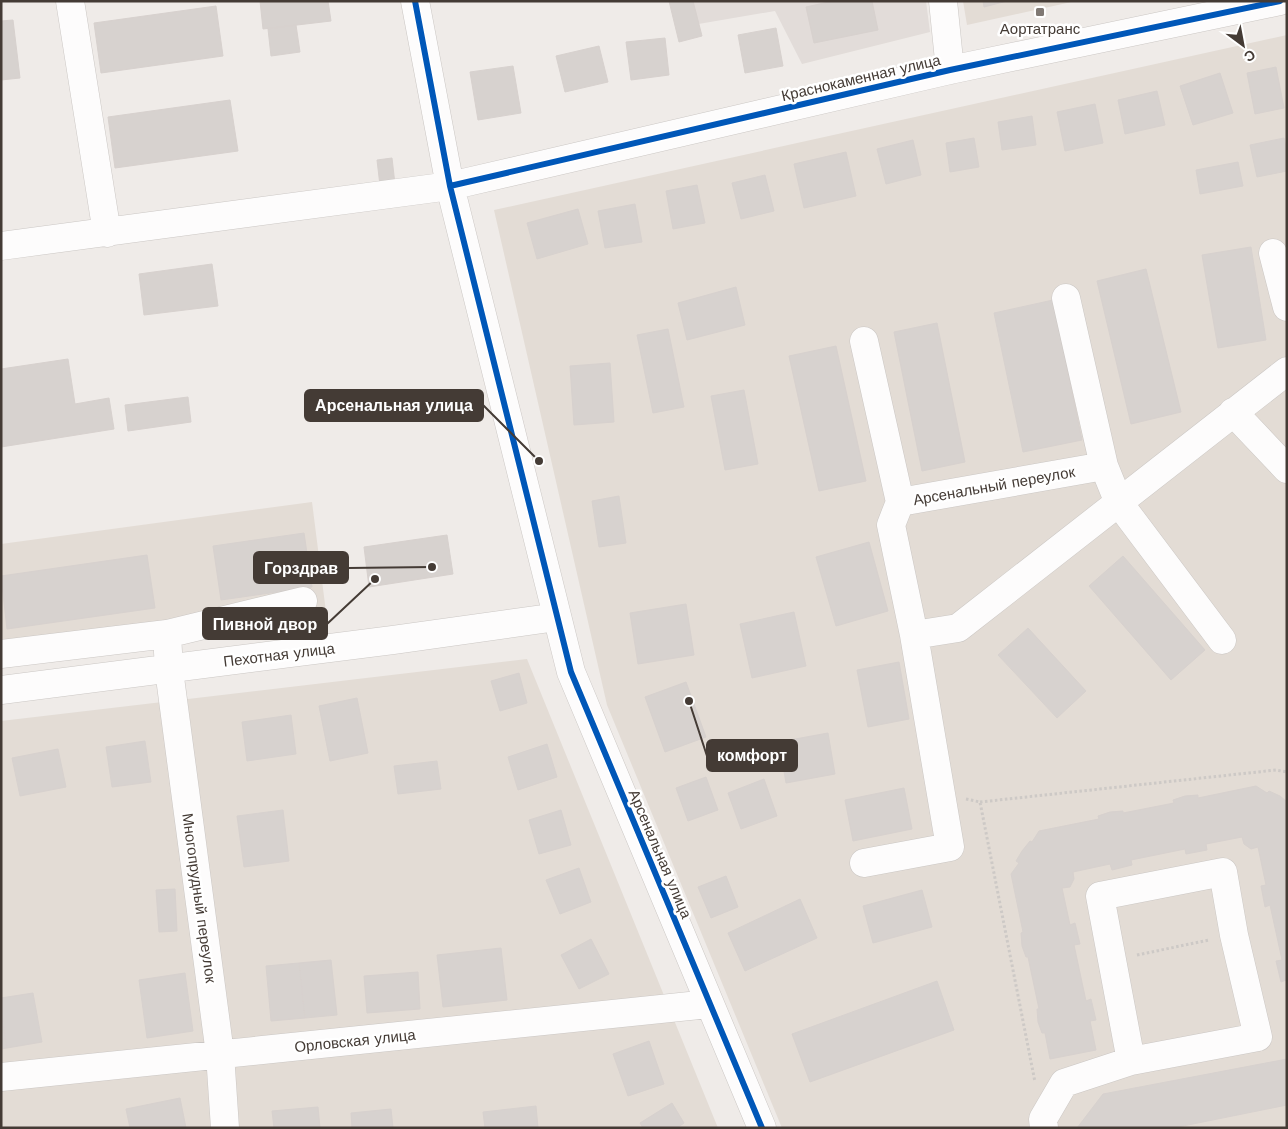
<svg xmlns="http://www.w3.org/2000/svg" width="1288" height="1129" font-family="'Work Sans',sans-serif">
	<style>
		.residential { fill: #e3dcd5 }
		.industrial { fill: #e2dcd9 }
		.building { fill: #d7d2cf; stroke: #d7d1ce }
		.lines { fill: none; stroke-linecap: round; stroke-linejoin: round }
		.minor-casing { stroke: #cbc7c4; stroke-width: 29 }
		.path { stroke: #cdc9c6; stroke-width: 3; stroke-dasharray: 2.5 2.5; stroke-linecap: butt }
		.minor { stroke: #fdfcfc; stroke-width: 28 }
		.cycleway-casing { stroke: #fff; stroke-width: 9 }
		.cycleway { stroke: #0057b8; stroke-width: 6 }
		.poi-dot { fill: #807974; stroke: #fff; stroke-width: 2 }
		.labels { text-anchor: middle; stroke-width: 5; stroke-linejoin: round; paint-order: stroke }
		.poi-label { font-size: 15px; fill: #443b35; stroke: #fff }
		.street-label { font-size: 15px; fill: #443b35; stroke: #fff }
		.leader { fill: none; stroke: #443b35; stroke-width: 2 }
		.callout-dot { fill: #443b35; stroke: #fff; stroke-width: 2 }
		.callout { fill: #443b35; stroke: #443b35; stroke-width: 2 }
		.callout-label { font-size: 16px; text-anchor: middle; font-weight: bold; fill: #fff }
	</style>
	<rect width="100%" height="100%" fill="#efebe8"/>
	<!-- residential -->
	<path class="residential" d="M963,1h113l-109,24z
		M1287,35v1093h-505l-175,-423 -113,-495z
		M312,502l14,110 -325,43v-111z
		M527,659l191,469h-717v-407z"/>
	<!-- industrial -->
	<path class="industrial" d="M673,1h253l4,31 -128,32 -27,-53 -94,16z"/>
	<!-- building -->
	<path class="building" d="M260,1h68l3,20 -68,8z
		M669,1h24l9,35 -23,6z
		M833,1h39l6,29 -64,13 -8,-36z
		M983,1h24l-23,6z
		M216,6l7,50 -122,17 -7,-50z
		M13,20l7,58 -19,2v-59z
		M296,25l4,27 -29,4 -3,-27z
		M776,28l7,38 -38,7 -7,-38z
		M665,38l4,37 -38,5 -5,-38z
		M599,46l9,36 -43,10 -9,-36z
		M513,66l8,47 -43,7 -8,-48z
		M1276,67l8,41 -29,6 -8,-41z
		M1220,73l13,40 -40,12 -13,-39z
		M1157,91l8,34 -40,9 -7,-34z
		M230,100l8,51 -123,17 -7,-51z
		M1095,104l8,39 -38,8 -8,-39z
		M1032,116l4,29 -34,5 -4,-28z
		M974,138l5,29 -29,5 -4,-29z
		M1284,138l3,14v19l-30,6 -7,-32z
		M913,140l8,35 -35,9 -9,-35z
		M846,152l10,44 -52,12 -10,-44z
		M392,158l4,35 -15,1 -4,-34z
		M1238,162l5,24 -43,8 -4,-24z
		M765,175l9,36 -33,8 -9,-36z
		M697,185l8,38 -32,6 -7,-38z
		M635,204l7,38 -37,6 -7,-37z
		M578,209l10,35 -51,15 -10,-36z
		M1251,247l15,93 -48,8 -16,-93z
		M212,264l6,42 -74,9 -5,-41z
		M1146,269l35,143 -50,12 -34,-143z
		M736,287l9,38 -58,15 -9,-37z
		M1053,300l29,140 -59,12 -29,-139z
		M937,323l28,139 -43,9 -28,-139z
		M668,329l16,78 -31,6 -16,-78z
		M836,346l30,135 -47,10 -30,-135z
		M68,359l7,45 34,-6 5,31 -113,18v-78z
		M610,363l4,59 -40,3 -4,-59z
		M744,390l14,74 -33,6 -14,-74z
		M188,397l3,25 -63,9 -3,-26z
		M619,496l7,47 -27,4 -7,-46z
		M304,533l8,54 -91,13 -8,-54z
		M447,535l6,39 -84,13 -5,-40z
		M869,542l19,69 -52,15 -20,-69z
		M147,555l8,53 -148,21 -6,-53z
		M1123,556l82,94 -34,30 -82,-94z
		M686,604l8,51 -56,9 -8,-51z
		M794,612l12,54 -54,12 -12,-54z
		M1028,628l58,63 -29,27 -59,-63z
		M899,662l10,57 -41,8 -11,-57z
		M519,673l8,30 -27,8 -9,-30z
		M686,682l20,55 -41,15 -20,-55z
		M357,698l11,55 -38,8 -11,-55z
		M291,715l5,39 -49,7 -5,-39z
		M828,733l7,41 -49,9 -7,-41z
		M145,741l6,41 -39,5 -6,-40z
		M547,744l10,33 -39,13 -10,-33z
		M58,749l8,38 -46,9 -8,-38z
		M437,761l4,28 -43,5 -4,-28z
		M706,777l12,33 -30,11 -12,-33z
		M764,779l13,37 -36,13 -13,-36z
		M1256,786l11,7 2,-2 11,5 7,6v181l-1,-3 -5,2 -5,-21 6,-1 -12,-55 -5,2 -4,-21 5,-1 -8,-38 -7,2 -7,-5 -2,-7 -36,7 1,6 -21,4 -1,-5 -54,11 1,5 -20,5 -2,-6 -37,8 1,7 -4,8 -8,1 8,37 5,-2 5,21 -6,1 12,56 5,-2 5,21 -6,1 6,29 -46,9 -5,-26h-3l-4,-11 -1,-13h2l-11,-52h-2l-4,-11 -1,-13 2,-1 -12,-58 8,-11 -3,-2 6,-10 8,-10 2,1 7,-11 60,-12 -1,-3 12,-4 13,-1v2l51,-10 -1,-3 12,-4 13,-1v3z
		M904,788l8,41 -59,12 -8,-41z
		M283,810l6,51 -45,6 -7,-51z
		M561,810l10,35 -32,9 -10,-34z
		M579,868l12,34 -31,12 -14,-34z
		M726,876l12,31 -27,11 -13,-31z
		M175,889l2,42 -18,1 -3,-42z
		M922,890l10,37 -59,16 -10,-37z
		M800,899l17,39 -72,33 -17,-38z
		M591,939l18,35 -30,15 -18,-34z
		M501,948l6,52 -64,7 -6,-52z
		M331,960l6,55 -32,3 -6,-55z
		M299,963l6,55 -34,3 -5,-55z
		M418,972l2,37 -53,4 -3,-37z
		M185,973l8,58 -46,7 -8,-58z
		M937,981l17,49 -144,52 -18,-48z
		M33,993l9,49 -35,6 -6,-36v-14z
		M1,1012l6,36 -6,1z
		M649,1041l15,43 -36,12 -15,-42z
		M1287,1059v46l-114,23h-96l26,-34z
		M180,1098l6,30h-56l-4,-19z
		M672,1103l12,20 -7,5h-34l-3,-5z
		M536,1106l2,22h-53l-2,-16z
		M318,1107l2,21h-46l-2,-17z
		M391,1109l2,19h-41l-1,-15z"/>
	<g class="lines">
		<!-- minor casing -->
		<g class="minor-casing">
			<path id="minor" d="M70,1l37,232
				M415,1l35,185 121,486 191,456
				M943,1l7,69
				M1,246l449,-60 500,-116 330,-69
				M1273,253l14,54
				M1066,298l38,168
				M864,341l36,161
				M1233,412l54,57
				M167,634l2,36 51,384 5,74
				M914,635l44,-7 329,-257
				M1,654l166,-20 136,-33
				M1,690l392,-50 164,-23
				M864,863l86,-16 -36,-212 -23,-110 9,-23 204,-36 15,37 103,137
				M1,1077l708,-73
				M1044,1128l-1,-9 21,-36 67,-22 -31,-165 123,-24 11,63 24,102 -127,24"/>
		</g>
		<!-- path -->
		<path class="path" d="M966,799l14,3 55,280
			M980,802l296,-32 11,2
			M1137,955l72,-15"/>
		<!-- minor -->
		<use href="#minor" class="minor"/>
		<!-- cycleway casing -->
		<g class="cycleway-casing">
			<path id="cycleway" d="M415,1l35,185 121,486 191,456
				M450,186l500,-116 330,-69"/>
		</g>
		<!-- cycleway -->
		<use href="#cycleway" class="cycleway"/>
	</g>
	<!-- markers -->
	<rect class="poi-dot" x="1035" y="7" width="10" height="10" rx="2.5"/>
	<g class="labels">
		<!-- poi labels -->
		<g class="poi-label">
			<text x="1040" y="34">Аортатранс</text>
		</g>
		<!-- street labels -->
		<g class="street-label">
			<text transform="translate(861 78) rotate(-13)" y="5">Краснокаменная улица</text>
			<text transform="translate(994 486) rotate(-10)" y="5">Арсенальный переулок</text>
			<text transform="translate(279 655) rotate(-7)" y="5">Пехотная улица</text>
			<text transform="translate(660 854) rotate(67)" y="5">Арсенальная улица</text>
			<text transform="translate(199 898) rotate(82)" y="5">Многопрудный переулок</text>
			<text transform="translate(355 1041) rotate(-6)" y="5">Орловская улица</text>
		</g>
	</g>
	<!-- callouts -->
	<path class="leader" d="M539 461L483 405M432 567L348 568M375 579L327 624M689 701L707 756"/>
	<g class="callout-dot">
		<circle cx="539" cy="461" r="5"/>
		<circle cx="432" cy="567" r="5"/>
		<circle cx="375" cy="579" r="5"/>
		<circle cx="689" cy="701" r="5"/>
	</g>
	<g class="callout">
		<rect x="305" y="390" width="178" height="31" rx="5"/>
		<rect x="254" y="552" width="94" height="31" rx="5"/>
		<rect x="203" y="608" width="124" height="31" rx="5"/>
		<rect x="707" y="740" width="90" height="31" rx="5"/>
	</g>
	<g class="callout-label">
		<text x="394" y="411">Арсенальная улица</text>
		<text x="301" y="574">Горздрав</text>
		<text x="265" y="630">Пивной двор</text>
		<text x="752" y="761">комфорт</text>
	</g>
	<!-- border -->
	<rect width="1288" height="1129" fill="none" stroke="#443b35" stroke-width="5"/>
	<!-- north arrow -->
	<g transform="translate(1243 45) rotate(148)" stroke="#ffffff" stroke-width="4" paint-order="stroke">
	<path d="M0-4L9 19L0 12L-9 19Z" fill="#443b35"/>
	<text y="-8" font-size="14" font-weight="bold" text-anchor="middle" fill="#443b35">С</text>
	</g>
</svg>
